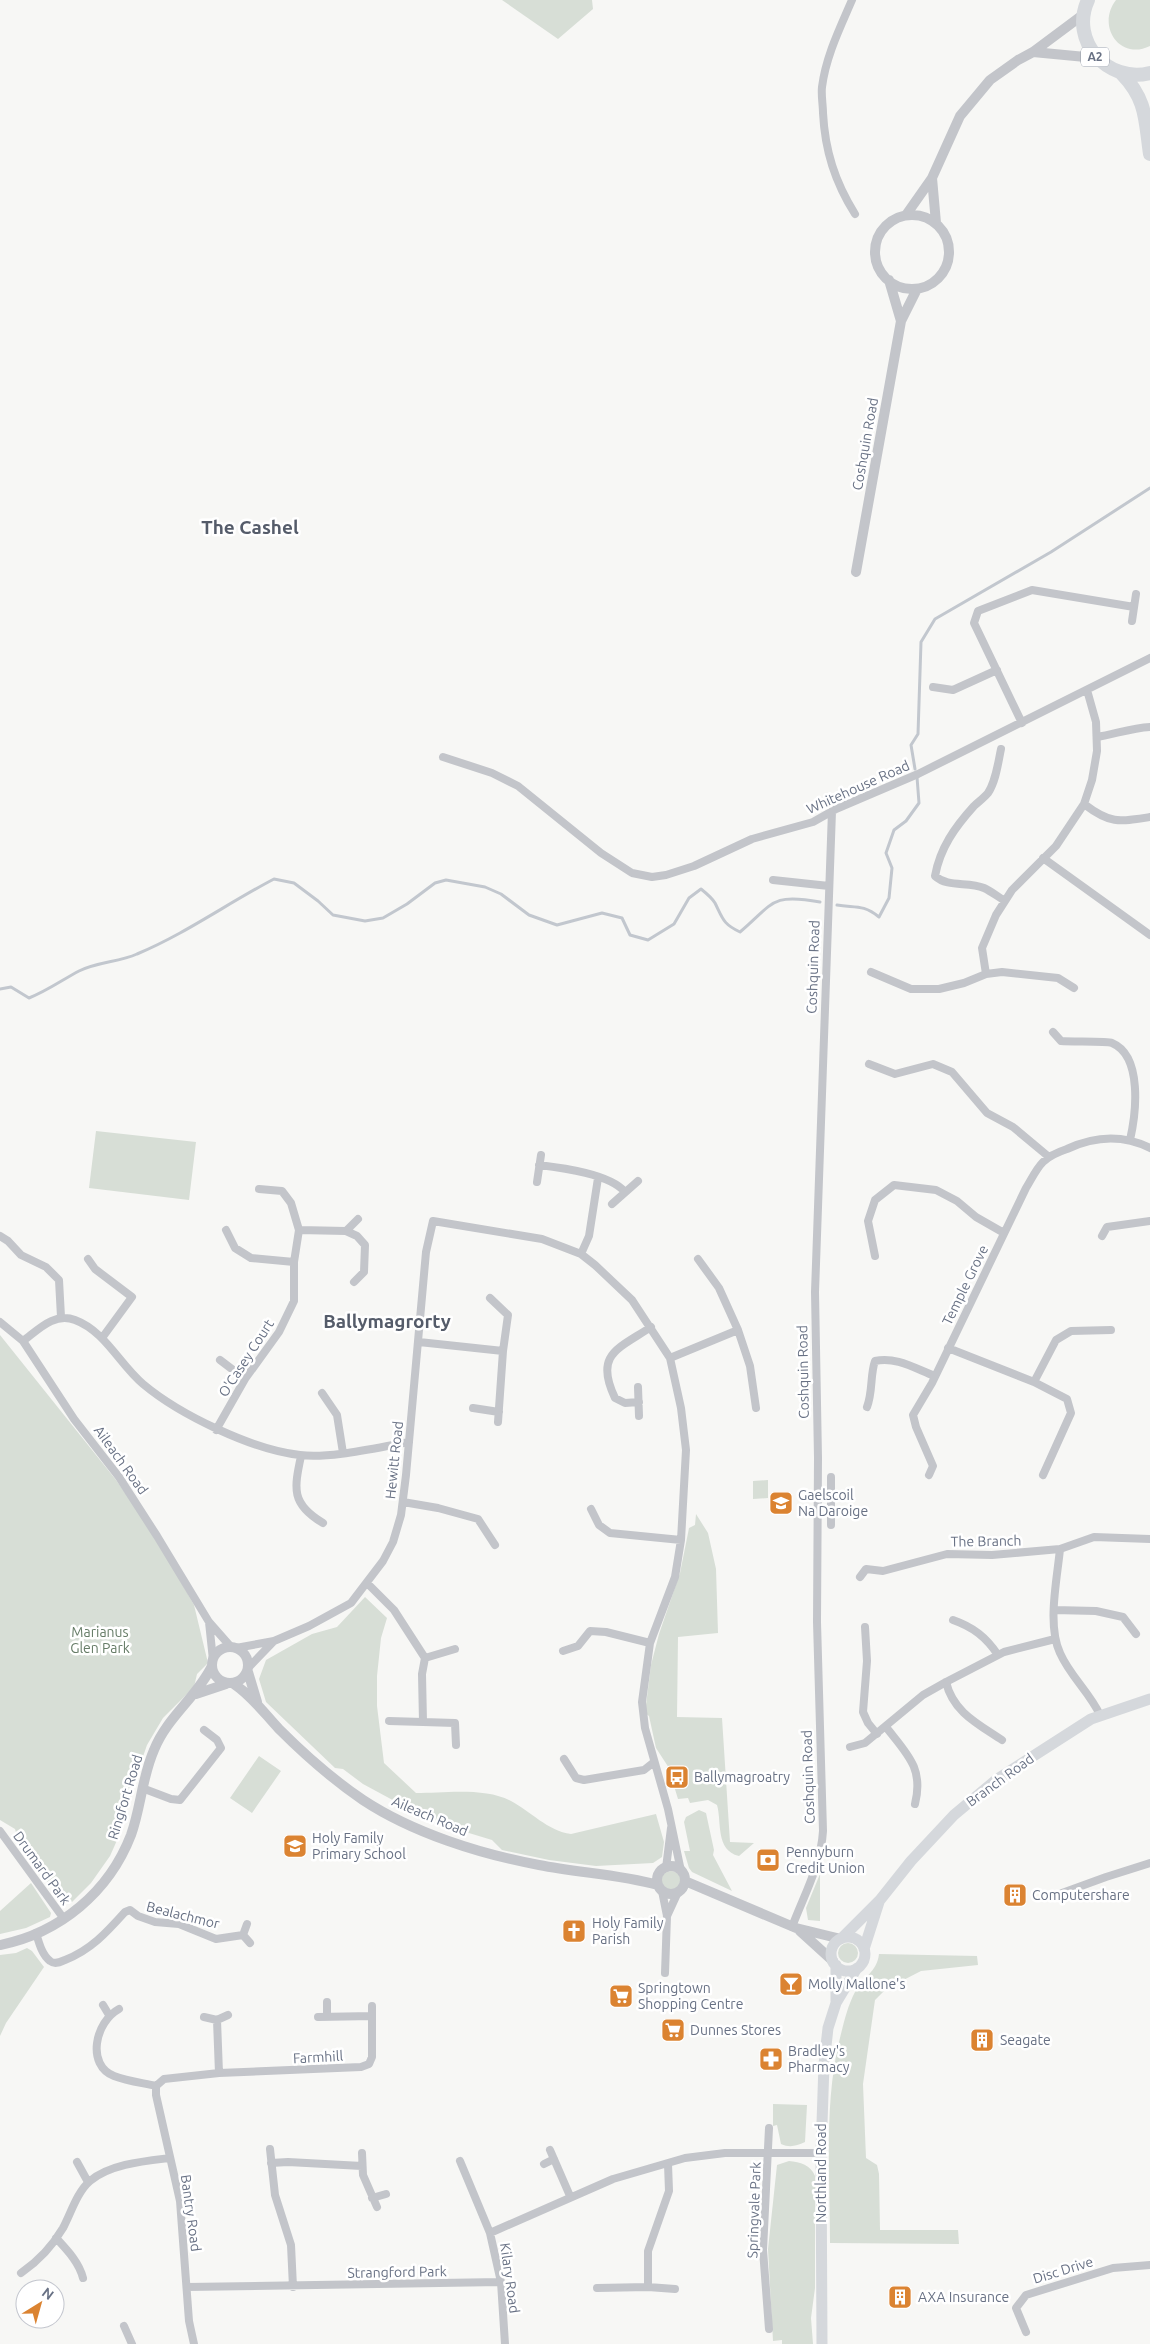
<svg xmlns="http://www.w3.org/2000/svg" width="1150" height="2344" font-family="Ubuntu,sans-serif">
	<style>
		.green { fill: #d7ded6 }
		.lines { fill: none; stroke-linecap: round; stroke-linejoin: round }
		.stream { stroke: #c2c7ce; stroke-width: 3 }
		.minor { stroke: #c3c5ca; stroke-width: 8 }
		.tertiary { stroke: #c3c5ca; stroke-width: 10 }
		.secondary { stroke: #d5d8dc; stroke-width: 11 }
		.trunk { stroke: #d5d8dc; stroke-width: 14 }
		.labels { text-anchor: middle; stroke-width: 5; stroke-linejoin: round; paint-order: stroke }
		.shield { fill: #fff; stroke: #959ca9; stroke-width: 1 }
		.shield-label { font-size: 12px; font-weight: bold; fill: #687184 }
		.street-label { font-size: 14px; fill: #687184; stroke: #fff }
		.poi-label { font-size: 14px; fill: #687184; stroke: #fff; text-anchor: start }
		.park-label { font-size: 14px; fill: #667c67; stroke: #fff }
		.district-label { font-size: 19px; font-weight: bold; fill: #555c6a; stroke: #fff }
	</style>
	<rect width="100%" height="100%" fill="#f7f7f5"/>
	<!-- green -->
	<path class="green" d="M502,0h90l1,9 -35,30z
		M1116,0h34v46c-30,15 -54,-20 -34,-46z
		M96,1131l100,11 -7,58 -100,-12z
		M0,1335l116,145 40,57 38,68 14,58 -11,11 -3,13 -31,31 -16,27 -10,29 -15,55 -12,27 -19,27 -19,19 -9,-2c-7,-10 -17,-18 -25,-28l2,-7 -11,-14 -8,-2 -6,-20 -15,-9z
		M768,1480v18l-15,1v-18z
		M696,1514l12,19 8,36 2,64 -40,4 -1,80 45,1 8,124 24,1 -15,13c-24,-6 -17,-34 -22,-51l-9,-5 -18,3 -2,-5 -10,1 -4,-13 7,-8 -8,-11 -4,1 -13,-20 -7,-32 -4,-3 6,-48 8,-31 21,-61 9,-45 6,-3z
		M365,1597l22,21 -6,20 -4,38v30l7,57 32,30c28,0 69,-6 95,8 19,10 37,30 60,33l85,-20 8,28 -2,15 -9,6 -57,3 -47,-6 -47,-10 -10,-10 -33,-10 -59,-26 -37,-20 -20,-15 -8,-1 -69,-66 -7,-23 7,-19 46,-26 25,-7z
		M259,1756l22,15 -29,42 -22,-15z
		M699,1810l7,3 8,37 -1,5 19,36 -40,-19 -3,-4 -5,-17h6l-6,-29 2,-5z
		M661 1881a10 10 0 1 1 20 0a10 10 0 1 1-20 0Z
		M820,1874v47l-12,-1 -2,-12z
		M31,1883l20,30 -1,4 -24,11 -26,6v-23z
		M838 1953a10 10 0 1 1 20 0a10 10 0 1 1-20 0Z
		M27,1948l5,3 12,16 -38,56 -6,13v-81l16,-2z
		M879,1954l98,2 1,9 -57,6 -35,18 -11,11 -12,84 3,74 11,7 2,9 1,56h78l1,14 -129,-1c0,-64 -6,-139 9,-201 4,-16 8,-35 16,-50 8,-15 22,-20 24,-38z
		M773,2104l34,1 -2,37c-9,4 -15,6 -24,2l-4,-19 -4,1z
		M789,2161c11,1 22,4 26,15v112l-4,30 2,26h-31v-4l-9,1 -5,-92 9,-84z"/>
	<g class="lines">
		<!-- stream -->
		<path class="stream" d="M915,769l-4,-24 7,-11 3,-92 14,-23 116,-67 99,-64
			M837,905c18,3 26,-1 42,12l10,-19 3,-30 -6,-15 8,-23 12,-9 13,-18 -2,-26
			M0,989l11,-2 18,11c18,-7 33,-18 50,-27 18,-9 40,-9 58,-17 48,-20 91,-51 137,-75l20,4 24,18 15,14 32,6 18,-3 24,-14 28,-21 11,-3 39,7 16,7 28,21 28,10 45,-12 20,5 8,17 18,5 26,-16 15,-26 12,-9c5,4 11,9 14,14 8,16 8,21 25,29 34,-29 31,-39 80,-30"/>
		<!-- minor -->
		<path class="minor" d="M852,0c-12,28 -26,56 -30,87 -1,8 1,18 1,26 2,38 12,69 32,101
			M1132,621l4,-27
			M933,687l20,3 44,-20
			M1022,723l-48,-100 4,-12 54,-21 102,17
			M1097,737c18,-3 35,-9 53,-10
			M1001,749c-3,14 -5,32 -13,44 -4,5 -10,9 -14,13 -19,21 -34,42 -39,70 13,12 33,5 49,12 7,3 14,9 21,13
			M443,757l49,16 26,13 83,67 31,20 20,4 14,-2 28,-9 58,-27 61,-17 23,-13 82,-35 232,-116
			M1084,804c26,20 35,18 66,13
			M1043,858l107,77
			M773,880l56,6
			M871,972l40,17h28l25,-6 22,-9 16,-2 56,6 16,10
			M986,974l-4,-26 14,-33 16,-25 44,-44 28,-42 8,-24 5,-29 -1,-29 -9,-32
			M1053,1032l8,9c10,1 46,0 51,2 31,13 24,71 18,97
			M869,1064l26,10 38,-10 19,8 35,41 26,14 36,30
			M539,1165c24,3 71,9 86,27
			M537,1182l4,-27
			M612,1204l26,-23
			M226,1230l9,18 16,10 43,4
			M299,1230l47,1 11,5 8,9 -1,27 -10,10
			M346,1231l12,-12
			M0,1236l8,5 13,14 25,12 13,13 2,37
			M1102,1236l5,-9 43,-6
			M581,1254l8,-18 9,-58
			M875,1256l-7,-35 7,-21 19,-15 42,5 21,11 19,16 28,16
			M88,1259l7,10 37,28 -30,41
			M698,1259l21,29 19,42
			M490,1298l18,17 -5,36
			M0,1322l23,19 51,78 45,58 38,59 52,86 22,25
			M23,1341c15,-11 31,-29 52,-21 30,11 45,45 68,64 37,31 110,66 157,71 30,4 79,-8 109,-13
			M419,1342l84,9 -5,71
			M948,1348l86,34 33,17 4,14 -28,62
			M670,1358l68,-28 12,36 6,42
			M220,1360l25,19
			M1034,1382l22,-42 15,-9 40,-1
			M638,1387l1,29
			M322,1393l15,22 6,38
			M639,1402l-14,1 -10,-5c-21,-44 3,-49 36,-71
			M867,1407c6,-16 3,-32 8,-46 21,-5 41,8 60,15
			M473,1408l26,4
			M216,1430l29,-51 34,-47 15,-31v-39l5,-32 -8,-27 -9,-12 -23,-2
			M301,1456c-7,33 -10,48 22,67
			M929,1475l4,-9 -17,-39 -3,-12 19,-32 94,-195c5,-8 10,-19 17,-26 7,-7 15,-10 24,-13 28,-13 55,-15 83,-1
			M831,1477v48
			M403,1502l35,6 40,11 17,26
			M591,1509l8,16 11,8 71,7
			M860,1577l6,-8 17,2 64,-17 45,1 68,-6
			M367,1583l27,27 31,48 -3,16 1,48 32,1 1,22
			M1054,1610l42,1 27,6 13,17
			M953,1620c20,7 33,17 45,35
			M209,1622l4,38
			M865,1627l2,34 -4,51 5,11 9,11
			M236,1648l38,-7 35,-15 42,-23 32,-42 10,-19 8,-27 5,-40 20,-223 7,-31 109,18 39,15 14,11 37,35 38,58 11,50 5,42 -5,90 -6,37 -25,66 -8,59 3,26 23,81 13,62
			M563,1651l15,-5 12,-15 16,1 44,11
			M425,1658l30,-9
			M249,1667l25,-26
			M946,1682c7,30 32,42 56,58
			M1100,1715c-10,-22 -30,-39 -40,-62 -13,-28 -3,-73 0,-104l34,-12 56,2
			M389,1721l34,1
			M886,1727c21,27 38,41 29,77
			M850,1747l15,-4 58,-48 23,-13 58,-30 51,-13
			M564,1759l12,19 8,2 60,-10 10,-8
			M142,1788l29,11 9,1 41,-52 -4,-8 -13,-10
			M0,1831l64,88
			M666,1868l5,-40
			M662,1891l5,25 -2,57
			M1062,1893l44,-16 44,-14
			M667,1916l11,-24
			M247,1924l-4,11 7,8
			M792,1927c12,-32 29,-62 31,-96l-6,-209 1,-164 -3,-166 17,-481
			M36,1933c3,10 6,22 14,28 5,4 10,1 15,-1 26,-10 42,-28 60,-48l5,-2 8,6 17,6 24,2 37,15 27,-4
			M327,2002v14
			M103,2005l6,10
			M119,2009c-24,13 -33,56 -5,67 13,5 29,7 42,10
			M204,2017l13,3 11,-5
			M318,2017l54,-1
			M217,2020l2,53
			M156,2086l8,-7 55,-6 142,-6 8,-3 3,-7v-51
			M156,2086v9l24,106 9,120 5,23
			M270,2149l5,46 16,50 2,42
			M550,2150l20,46
			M362,2153l1,22 14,32
			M460,2161l30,72 11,49 4,62
			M77,2162l11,20
			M271,2163l17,-1 74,4
			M544,2164l10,-5
			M668,2164l1,27 -21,60v36l27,2
			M372,2198l14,-4
			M490,2233l123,-54 72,-21 40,-5h96
			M56,2238c11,12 23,24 27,40
			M21,2273c16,-11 32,-28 42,-45 8,-15 14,-36 27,-47 20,-17 55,-20 80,-23
			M187,2287l314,-5
			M597,2288l51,-1
			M124,2326l8,18
			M769,2329l-6,-79 6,-122
			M1026,2332l-10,-24 10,-13 87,-27 37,-3"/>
		<!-- tertiary -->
		<path class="tertiary" d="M1033,52l63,6
			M932,178l4,45
			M875 252a37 37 0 1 1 74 0a37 37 0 1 1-74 0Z
			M906,215l26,-37 28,-62 30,-36 28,-20 15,-8 51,-38
			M889,280l12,41
			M856,572l45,-251 16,-32
			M212 1665a18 18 0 1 1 36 0a18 18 0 1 1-36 0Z
			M248,1672l9,30
			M234,1684c18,12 30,29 45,45 26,26 53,50 84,71 50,33 117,54 176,65 40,8 80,9 119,20
			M196,1694l30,-10
			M657 1880a14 14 0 1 1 28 0a14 14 0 1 1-28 0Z
			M685,1881l111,47 45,11
			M800,1931l33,30
			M0,1945c60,-12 109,-53 131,-110 10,-28 11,-58 23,-85 13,-33 43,-53 58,-84"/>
		<!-- secondary -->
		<path class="secondary" d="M831 1954a17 17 0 1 1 34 0a17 17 0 1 1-34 0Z
			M842,1938l38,-38 31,-39 43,-46 42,-35 95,-61 59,-20
			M864,1949l15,-47
			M836,1965v36
			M822,2344l-1,-191 3,-89 4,-36 8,-25 21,-35"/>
		<!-- trunk -->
		<path class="trunk" d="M1088,0c-19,41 20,84 62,73
			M1122,74c25,26 23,46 28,80"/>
	</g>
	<!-- icons -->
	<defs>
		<g id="school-square" transform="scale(1.25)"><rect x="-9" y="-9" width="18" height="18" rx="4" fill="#db8331" stroke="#fff"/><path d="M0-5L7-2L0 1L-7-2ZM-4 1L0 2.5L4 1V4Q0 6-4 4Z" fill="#fff"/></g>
		<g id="bus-square" transform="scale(1.25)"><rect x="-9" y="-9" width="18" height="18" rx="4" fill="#db8331" stroke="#fff"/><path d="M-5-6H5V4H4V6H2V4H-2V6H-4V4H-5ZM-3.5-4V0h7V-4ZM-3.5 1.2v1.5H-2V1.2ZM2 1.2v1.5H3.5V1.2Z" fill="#fff"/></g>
		<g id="bank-square" transform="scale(1.25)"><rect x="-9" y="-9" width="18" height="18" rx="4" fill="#db8331" stroke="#fff"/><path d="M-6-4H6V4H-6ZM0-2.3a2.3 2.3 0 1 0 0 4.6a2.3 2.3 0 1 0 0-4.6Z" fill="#fff"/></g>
		<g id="building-square" transform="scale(1.25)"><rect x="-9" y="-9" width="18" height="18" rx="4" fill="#db8331" stroke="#fff"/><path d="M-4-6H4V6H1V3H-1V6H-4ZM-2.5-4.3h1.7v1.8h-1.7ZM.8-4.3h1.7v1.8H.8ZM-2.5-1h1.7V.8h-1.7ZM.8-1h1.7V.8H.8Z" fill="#fff"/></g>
		<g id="church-square" transform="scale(1.25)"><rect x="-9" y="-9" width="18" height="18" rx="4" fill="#db8331" stroke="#fff"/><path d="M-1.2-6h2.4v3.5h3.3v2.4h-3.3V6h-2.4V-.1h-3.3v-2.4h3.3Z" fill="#fff"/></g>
		<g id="bar-square" transform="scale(1.25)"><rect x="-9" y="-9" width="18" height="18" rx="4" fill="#db8331" stroke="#fff"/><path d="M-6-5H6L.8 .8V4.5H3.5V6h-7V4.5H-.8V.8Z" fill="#fff"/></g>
		<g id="supermarket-square" transform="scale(1.25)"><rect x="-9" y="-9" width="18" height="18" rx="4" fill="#db8331" stroke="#fff"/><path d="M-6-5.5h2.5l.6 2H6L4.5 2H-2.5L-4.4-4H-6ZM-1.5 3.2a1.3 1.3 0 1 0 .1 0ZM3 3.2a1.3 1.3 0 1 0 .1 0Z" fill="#fff"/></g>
		<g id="pharmacy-square" transform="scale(1.25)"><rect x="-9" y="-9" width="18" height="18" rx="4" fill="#db8331" stroke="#fff"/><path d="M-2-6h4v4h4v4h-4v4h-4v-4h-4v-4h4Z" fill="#fff"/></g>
	</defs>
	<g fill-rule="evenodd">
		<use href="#school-square" x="781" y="1503"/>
		<use href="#bus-square" x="677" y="1777"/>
		<use href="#school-square" x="295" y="1846"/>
		<use href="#bank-square" x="768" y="1860"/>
		<use href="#building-square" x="1015" y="1895"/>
		<use href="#church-square" x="574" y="1931"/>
		<use href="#bar-square" x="791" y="1984"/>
		<use href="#supermarket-square" x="621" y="1996"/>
		<use href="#supermarket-square" x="673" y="2030"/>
		<use href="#building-square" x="982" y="2040"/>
		<use href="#pharmacy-square" x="771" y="2059"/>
		<use href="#building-square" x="900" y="2297"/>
	</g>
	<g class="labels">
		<!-- shield labels -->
		<rect class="shield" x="1081" y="47.5" width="28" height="19" rx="4"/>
		<g class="shield-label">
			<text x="1095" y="61">A2</text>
		</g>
		<!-- street labels -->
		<g class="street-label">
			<text transform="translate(865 444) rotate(-80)" y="5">Coshquin Road</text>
			<text transform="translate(858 787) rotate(-24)" y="5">Whitehouse Road</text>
			<text transform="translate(813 967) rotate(-88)" y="5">Coshquin Road</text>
			<text transform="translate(965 1285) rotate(-64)" y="5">Temple Grove</text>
			<text transform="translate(246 1358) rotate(-57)" y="5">O'Casey Court</text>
			<text transform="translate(803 1372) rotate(-91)" y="5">Coshquin Road</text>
			<text transform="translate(121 1460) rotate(54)" y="5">Aileach Road</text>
			<text transform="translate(394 1460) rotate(-84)" y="5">Hewitt Road</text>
			<text transform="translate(986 1541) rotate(-1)" y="5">The Branch</text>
			<text transform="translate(808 1777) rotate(-92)" y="5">Coshquin Road</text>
			<text transform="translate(1000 1780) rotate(-36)" y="5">Branch Road</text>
			<text transform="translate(125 1797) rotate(-73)" y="5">Ringfort Road</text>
			<text transform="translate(430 1816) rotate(23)" y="5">Aileach Road</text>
			<text transform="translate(42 1868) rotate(54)" y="5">Drumard Park</text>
			<text transform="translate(183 1915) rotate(14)" y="5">Bealachmor</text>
			<text transform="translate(318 2057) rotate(-3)" y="5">Farmhill</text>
			<text transform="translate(821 2173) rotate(-90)" y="5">Northland Road</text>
			<text transform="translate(754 2210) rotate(-88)" y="5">Springvale Park</text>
			<text transform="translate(191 2213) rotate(82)" y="5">Bantry Road</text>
			<text transform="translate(1063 2270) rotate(-17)" y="5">Disc Drive</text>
			<text transform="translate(397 2272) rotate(-1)" y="5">Strangford Park</text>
			<text transform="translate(510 2278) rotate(82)" y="5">Kilary Road</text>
		</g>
		<!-- poi labels -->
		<g class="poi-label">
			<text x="798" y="1500">Gaelscoil<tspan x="798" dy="16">Na Daroige</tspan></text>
			<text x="694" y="1782">Ballymagroatry</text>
			<text x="312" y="1843">Holy Family<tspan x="312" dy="16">Primary School</tspan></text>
			<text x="786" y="1857">Pennyburn<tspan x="786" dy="16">Credit Union</tspan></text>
			<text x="1032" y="1900">Computershare</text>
			<text x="592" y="1928">Holy Family<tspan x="592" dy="16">Parish</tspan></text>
			<text x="808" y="1989">Molly Mallone's</text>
			<text x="638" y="1993">Springtown<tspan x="638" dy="16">Shopping Centre</tspan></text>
			<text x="690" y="2035">Dunnes Stores</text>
			<text x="1000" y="2045">Seagate</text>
			<text x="788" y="2056">Bradley's<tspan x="788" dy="16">Pharmacy</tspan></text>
			<text x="918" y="2302">AXA Insurance</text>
		</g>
		<!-- park labels -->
		<g class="park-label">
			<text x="100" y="1637">Marianus<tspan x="100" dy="16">Glen Park</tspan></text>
		</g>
		<!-- district labels -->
		<g class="district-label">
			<text x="250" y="534">The Cashel</text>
			<text x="387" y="1328">Ballymagrorty</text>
		</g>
	</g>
	<!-- north arrow -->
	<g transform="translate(40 2304) rotate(37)"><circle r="24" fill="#ffffff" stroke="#c3c6ce"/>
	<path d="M0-4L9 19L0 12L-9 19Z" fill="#db8331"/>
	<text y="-8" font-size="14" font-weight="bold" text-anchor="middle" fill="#687184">N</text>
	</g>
</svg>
